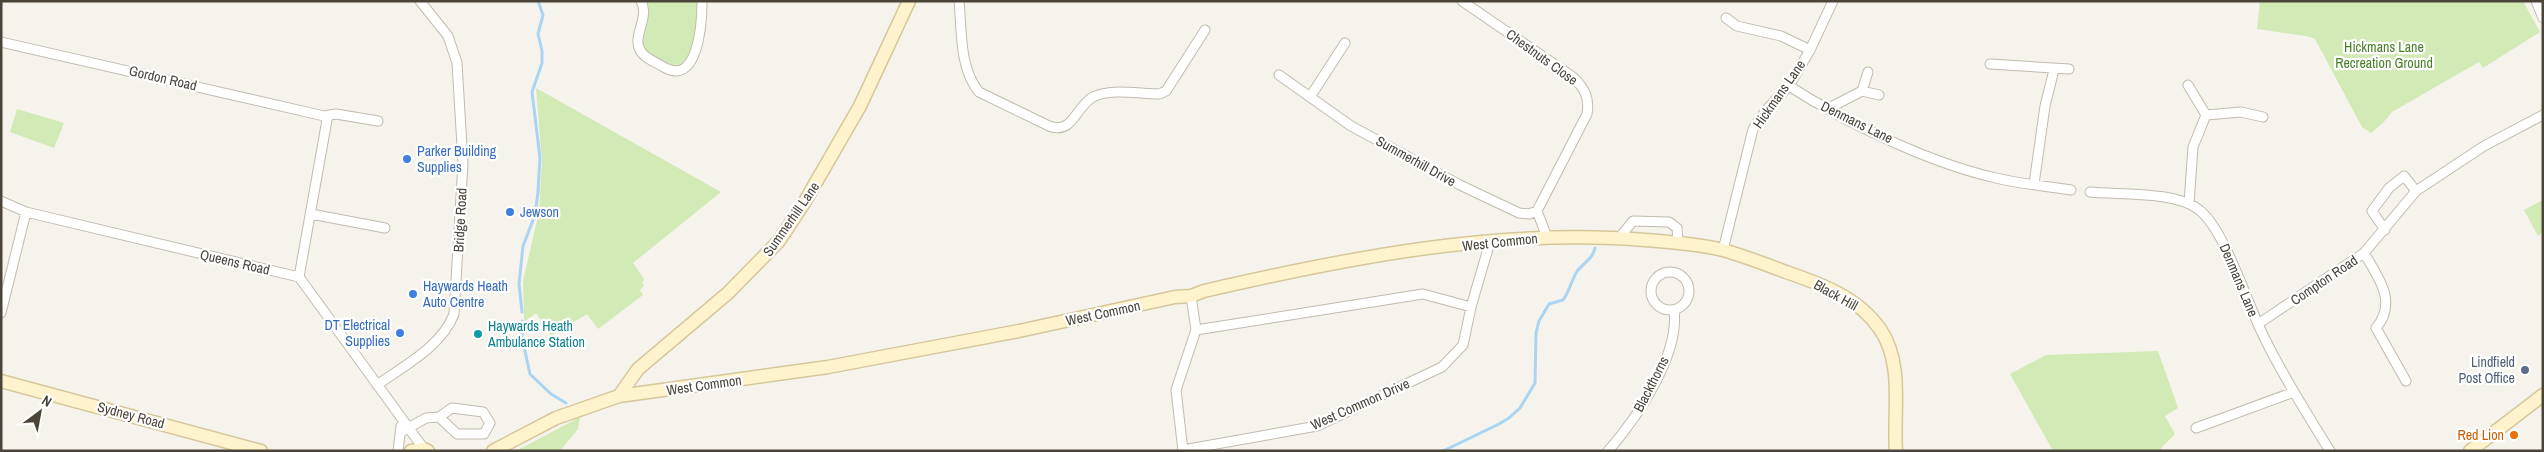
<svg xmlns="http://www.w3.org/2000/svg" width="2544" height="452" font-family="'Archivo Narrow',sans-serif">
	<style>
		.green { fill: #d2eab5 }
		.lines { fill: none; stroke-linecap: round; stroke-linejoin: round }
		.stream { stroke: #a9d4f2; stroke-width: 3 }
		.street-casing { stroke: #c2bbae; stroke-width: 11 }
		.secondary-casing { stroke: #d6c79b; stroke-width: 15 }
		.street { stroke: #fff; stroke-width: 9 }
		.secondary { stroke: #fff3cd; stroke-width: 12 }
		.shop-dot { fill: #3f7fe0; stroke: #fff; stroke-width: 2 }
		.culture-dot { fill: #0f9aa8; stroke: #fff; stroke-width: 2 }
		.service-dot { fill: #5c6f8a; stroke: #fff; stroke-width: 2 }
		.food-dot { fill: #e8710a; stroke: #fff; stroke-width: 2 }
		.labels { text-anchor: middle; stroke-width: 4.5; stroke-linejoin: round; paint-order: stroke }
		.park-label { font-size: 14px; fill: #4a7f2a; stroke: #fff }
		.street-label { font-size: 14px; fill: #4b4439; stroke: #fff }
		.shop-label { font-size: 14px; fill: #366cbe; stroke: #fff; text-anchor: start }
		.culture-label { font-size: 14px; fill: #0d838f; stroke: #fff; text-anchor: start }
		.service-label { font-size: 14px; fill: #4e5e75; stroke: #fff; text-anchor: end }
		.food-label { font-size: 14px; fill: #c56008; stroke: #fff; text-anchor: end }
	</style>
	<rect width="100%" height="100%" fill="#f6f3ec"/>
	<!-- green -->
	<path class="green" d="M647,1h51c0,12 2,28 -1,39 -9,33 -34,33 -54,9l-2,-11 8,-32z
		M2260,1h263l17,31 -57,36 -4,-6 -87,50 -9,11 -12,10 -9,-6 -47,-88 -9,-3 -49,-7z
		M536,88l185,104 -88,71 11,16 -2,4 2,3 -4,4 3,5 -45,34 -11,-15 -36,22 -15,-23 -12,9 -1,-41 16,-69 3,-50z
		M17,109l47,14 -10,25 -44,-16z
		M2543,200v33l-5,3 -14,-26z
		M2158,351l20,57 -13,8 10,18 -14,14v3h-108l-43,-77 36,-19z
		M580,417l-2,12 -18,22h-44z"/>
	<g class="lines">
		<!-- stream -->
		<path class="stream" d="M522,312l-3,-28 4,-38 12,-31 3,-23 2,-34 -8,-66 10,-29v-12l-4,-17 5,-19 -5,-14
			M522,321v17l8,36 21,20 15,9
			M1443,451l56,-27 10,-6 11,-10 15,-25 1,-50 3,-12 10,-17 14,-4c7,-9 8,-20 15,-30 7,-8 15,-12 17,-22"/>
		<!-- street casing -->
		<g class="street-casing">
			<path id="street" d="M641,1c9,16 -9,35 -1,49 4,8 15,12 22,16 36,23 40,-42 40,-65
				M959,1c3,29 0,67 20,91l70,34c24,9 26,-19 44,-29 18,-9 46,-3 66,-3l7,-3 39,-61
				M1462,1l111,76c11,11 17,20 14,37l-50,97
				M2536,1l7,17
				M1726,18l11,8 44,10 29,14
				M1,42l323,74 3,4 -28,157
				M1990,64l79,5
				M1279,75l72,51 109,59 59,28 10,1 8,-3 10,26
				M2188,85l18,30
				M1789,86c58,37 140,77 207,92 25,6 50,8 75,12
				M1862,91l6,-19
				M1310,97l35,-54
				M1827,109l35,-18 17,4
				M324,116l12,-2 42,7
				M2034,184l11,-78 9,-36
				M2090,192c29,3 84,-1 108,17 27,19 50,98 67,130 19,39 42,75 65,112
				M1,201l25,11 273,65 125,172
				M2189,203l4,-56 13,-32 35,-3 22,5
				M311,214l74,14
				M2385,230l-13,-19 17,-23 15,-12 12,15
				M1619,238l14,-17 36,1 8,6 1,15
				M1723,250l30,-121 13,-19 23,-24 21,-36 23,-49
				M2364,253c14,24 34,49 12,75l30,53
				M1651 291a19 19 0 1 1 38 0a19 19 0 1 1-38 0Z
				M1,313l25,-101
				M2258,324l106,-71 52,-62 68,-45 59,-31
				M1196,330l227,-36 48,13
				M377,385c27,-19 65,-39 77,-71l9,-151 -6,-100 -9,-27 -28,-35
				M2196,428l98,-36
				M401,432l25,-14 13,-1 13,-9 31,4 7,11 -6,11h-27l-18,-17
				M1183,450l134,-24 125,-59 21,-22 8,-38 19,-65
				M398,451l3,-25
				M1183,451l-7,-61 20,-60 -5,-34
				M1608,451c29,-33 72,-96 66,-141"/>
		</g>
		<!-- secondary casing -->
		<g class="secondary-casing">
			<path id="secondary" d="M1,381l260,70
				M619,396l19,-27 90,-76 51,-52 25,-38 56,-97 49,-105
				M411,451l13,-2 4,2
				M493,451l63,-33 63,-22 209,-29 191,-36 156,-34 16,-1 13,-5c143,-33 294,-63 441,-51 25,2 53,4 78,10 21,6 42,14 63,22 35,12 72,25 94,57 24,35 13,82 16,122
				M2470,451l73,-56"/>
		</g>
		<!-- street -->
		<use href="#street" class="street"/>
		<!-- secondary -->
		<use href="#secondary" class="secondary"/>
	</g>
	<!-- markers -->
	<g class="shop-dot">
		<circle cx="407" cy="159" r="5"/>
		<circle cx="510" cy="212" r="5"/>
		<circle cx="413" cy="294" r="5"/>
		<circle cx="400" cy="333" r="5"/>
	</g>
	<circle class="culture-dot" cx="478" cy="334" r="5"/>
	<circle class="service-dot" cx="2525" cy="370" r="5"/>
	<circle class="food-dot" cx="2514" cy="435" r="5"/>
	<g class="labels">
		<!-- park labels -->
		<g class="park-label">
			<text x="2384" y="52">Hickmans Lane<tspan x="2384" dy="16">Recreation Ground</tspan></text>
		</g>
		<!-- street labels -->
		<g class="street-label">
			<text transform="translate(1542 57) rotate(36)" y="5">Chestnuts Close</text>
			<text transform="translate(163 78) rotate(13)" y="5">Gordon Road</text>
			<text transform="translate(1779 94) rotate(-55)" y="5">Hickmans Lane</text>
			<text transform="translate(1857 122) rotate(26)" y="5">Denmans Lane</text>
			<text transform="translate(1416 161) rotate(29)" y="5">Summerhill Drive</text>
			<text transform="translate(791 219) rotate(-55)" y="5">Summerhill Lane</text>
			<text transform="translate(460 220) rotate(-87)" y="5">Bridge Road</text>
			<text transform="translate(1500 242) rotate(-6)" y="5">West Common</text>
			<text transform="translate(235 262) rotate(13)" y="5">Queens Road</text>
			<text transform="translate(2239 280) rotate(67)" y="5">Denmans Lane</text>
			<text transform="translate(2324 280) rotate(-34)" y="5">Compton Road</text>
			<text transform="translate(1836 295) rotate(29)" y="5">Black Hill</text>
			<text transform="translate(1103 313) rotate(-12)" y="5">West Common</text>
			<text transform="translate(1651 384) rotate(-63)" y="5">Blackthorns</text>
			<text transform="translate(704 385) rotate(-8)" y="5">West Common</text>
			<text transform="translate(1360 404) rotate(-24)" y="5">West Common Drive</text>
			<text transform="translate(131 415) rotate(15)" y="5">Sydney Road</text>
		</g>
		<!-- shop labels -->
		<g class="shop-label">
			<text x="417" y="156">Parker Building<tspan x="417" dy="16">Supplies</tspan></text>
			<text x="520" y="217">Jewson</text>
			<text x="423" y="291">Haywards Heath<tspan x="423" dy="16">Auto Centre</tspan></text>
			<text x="390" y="330" text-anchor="end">DT Electrical<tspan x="390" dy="16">Supplies</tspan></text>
		</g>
		<!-- culture labels -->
		<g class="culture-label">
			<text x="488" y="331">Haywards Heath<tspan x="488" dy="16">Ambulance Station</tspan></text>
		</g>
		<!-- service labels -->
		<g class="service-label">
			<text x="2515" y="367">Lindfield<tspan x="2515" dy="16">Post Office</tspan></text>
		</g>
		<!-- food labels -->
		<g class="food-label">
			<text x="2504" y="440">Red Lion</text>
		</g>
	</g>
	<!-- border -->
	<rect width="2544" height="452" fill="none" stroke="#4b4439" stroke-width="5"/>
	<!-- north arrow -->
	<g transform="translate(40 412) rotate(32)" stroke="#ffffff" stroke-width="4" paint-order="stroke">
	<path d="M0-4L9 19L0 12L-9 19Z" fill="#4b4439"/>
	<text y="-8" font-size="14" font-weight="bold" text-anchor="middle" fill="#4b4439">N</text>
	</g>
</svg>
